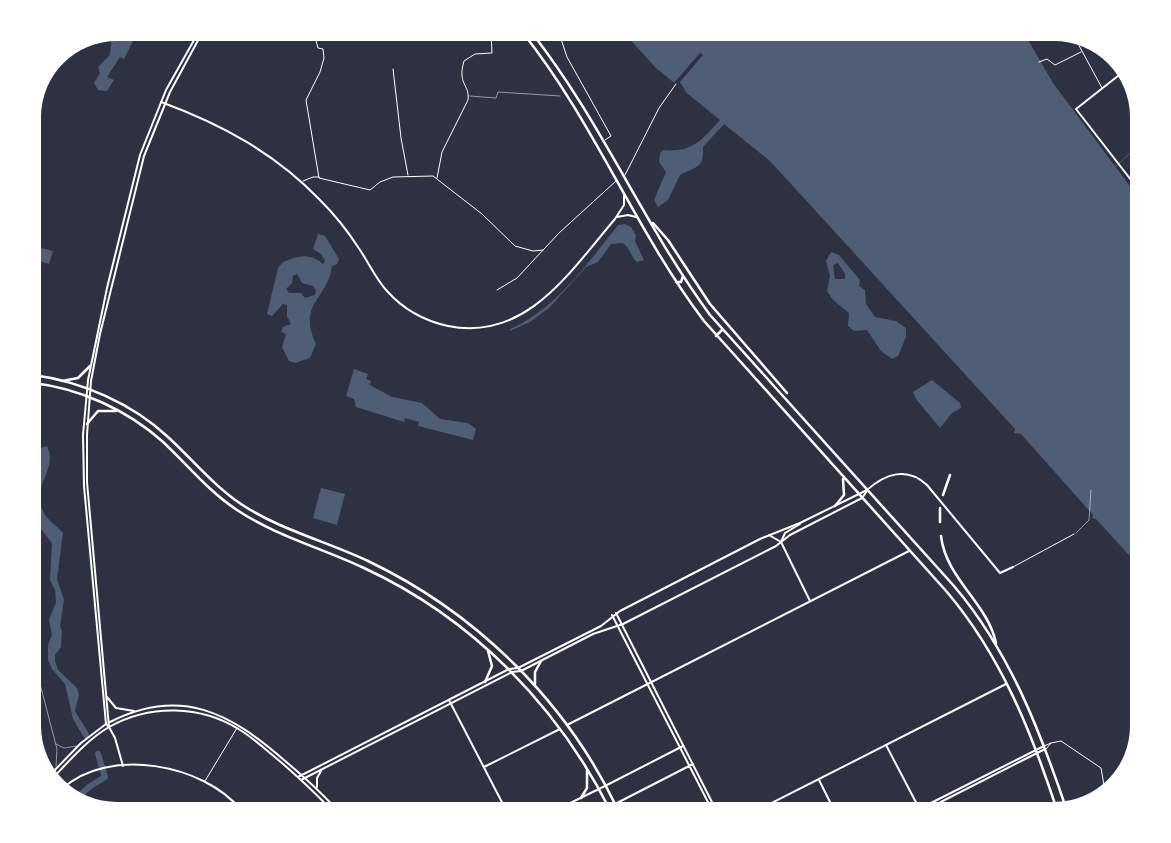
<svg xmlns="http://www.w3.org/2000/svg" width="1171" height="843" font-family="'Varela Round',sans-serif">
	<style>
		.water { fill: #4f5d75; fill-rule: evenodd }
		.pier { fill: #2d3142 }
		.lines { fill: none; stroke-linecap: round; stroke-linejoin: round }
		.stream { stroke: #4f5d75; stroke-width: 1 }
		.river { stroke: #4f5d75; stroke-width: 6 }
		.service { stroke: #fff; stroke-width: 0.5 }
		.minor { stroke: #fff; stroke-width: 1 }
		.tertiary { stroke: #fff; stroke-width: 2 }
		.secondary { stroke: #fff; stroke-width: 2 }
		.primary { stroke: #fff; stroke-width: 2.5 }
	</style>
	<rect width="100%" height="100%" fill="#2d3142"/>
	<!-- water -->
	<path class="water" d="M117,33h11l1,7 4,1 -9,18 -4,-2 -13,20 7,3 -7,11 -9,-1 -4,-7 6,-10 -2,-6 12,-12 2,-20z
		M624,33h400l29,50 85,114v368l-42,-46 -4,-1 1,-3 -72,-81 -7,-1 1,-4 -245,-268 -46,-37 -21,23c1,22 -6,19 -23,28l-12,25 -10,7 -4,-7 12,-28 -7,-10 1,-9 3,-3c29,3 39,-10 57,-30l-64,-52z
		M625,224l6,3 5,8 -1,6 9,19 -7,2c-7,-6 -6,-14 -15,-19l-11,1 -13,18 -12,5 -37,41 -19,14 -20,9v-2c45,-19 78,-66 108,-104z
		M318,234l7,2 14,23 -2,5 -5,2c-4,33 -35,37 -16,78l-6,14 -15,5 -6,-2 -7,-14 4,-13 -5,-2 2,-5 8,-3 -4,-8v-11l-4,-1 -11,12 -5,-2 11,-46 5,-6c16,-7 27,-9 40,2l2,-3 -4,-7 -8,-5zM297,274l5,9 11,3 3,4 -1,5 -10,3 -4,-5h-12l-3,-4 6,-6 1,-7z
		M33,246l20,5 -4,13 -16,-5z
		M831,252l8,3 21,25 -1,6 6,4 1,14 9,13 21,4 10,7v9l-8,19 -6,3 -11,-8 -14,-21 -13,1 -6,-5 1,-13 -16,-13 -6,-9 3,-15 -4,-15zM838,263l7,11v5h-10l-2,-14z
		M354,369l14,5 -2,5 5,2 -1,4 22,12 30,6 18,16 28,4 8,6 -3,11 -55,-14 1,-4 -14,-4 -1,4 -48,-15 -2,-8 -8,-3z
		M932,380l28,23 1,5 -9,5 -12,15 -24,-29 -3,-7z
		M47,446c12,23 -18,41 -3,67 4,8 13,13 19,20l-6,46 7,21 -4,26 2,5 -1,16 -6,8v6l3,9 19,18 2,7 -4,16 10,17 -4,4 -8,-13 -8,-35 -13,-15 -4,-9v-15l4,-10 -3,-15 7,-18 -1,-12 -5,-10 2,-37 -19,-24v-69z
		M321,488l24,6 -8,31 -24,-7z"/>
	<!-- pier -->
	<path class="pier" d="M700,53l3,2 -23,27 6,10 -12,-9z"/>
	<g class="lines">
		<!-- stream -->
		<path class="stream" d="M1115,167l23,-21"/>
		<!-- river -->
		<path class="river" d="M79,723l7,12
			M78,797l11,-10 16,-10 -7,-23"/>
		<!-- service -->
		<path class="service" d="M470,96l26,2 2,-6 62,4
			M1076,533l13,-13 2,-30
			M33,657l24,92 -1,17
			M56,744l8,4 13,-2"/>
		<!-- minor -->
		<path class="minor" d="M314,33l4,15 5,1 1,9 -4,14 -14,28 13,78 51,12 10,-8 13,-5 40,-1 49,38 33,32 18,5 10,-1
			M559,33l8,24 44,79 -6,4
			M1076,40l26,48
			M1039,62l8,-3 8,6 26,-13
			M393,69l8,69 7,37
			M625,175l34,-67 17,-24
			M437,178l5,-26 26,-52c2,-16 -11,-15 -4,-39l11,-7 17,-1 -1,-20
			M303,181l10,-4h6
			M497,290l20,-12 42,-45 57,-52
			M1013,567l61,-33
			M1051,743l10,-2 40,27 4,23
			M1044,746l7,-3 -5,6
			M205,781l32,-53"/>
		<!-- tertiary -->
		<path class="tertiary" d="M1123,72l-47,37 62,80
			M161,102c60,22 114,51 159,98 14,14 27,30 38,47 10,14 17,31 29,44 16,18 38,30 61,35 79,16 123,-56 167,-107l9,-14v-9
			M617,217l11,-2 8,2
			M867,490c18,-16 40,-24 60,-5l73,88 13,-6
			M769,535l12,7 29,59
			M781,542l4,-9 15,-9
			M616,613l100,197
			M612,615l100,195
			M449,700l57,110
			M567,725l342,-174
			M109,727l6,11 8,28
			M886,745l34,65
			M484,767l76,-38
			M819,780l15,30
			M605,786l78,-40
			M62,789c46,-43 142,-25 179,21
			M615,804l78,-40
			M758,810l248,-126"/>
		<!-- secondary -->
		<path class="secondary" d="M107,697l9,11 18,3
			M110,722c71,-36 120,-9 174,38 19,16 37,32 53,50
			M109,727l-3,-3 -22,-238 -1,-51 5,-55 19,-92 33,-133 26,-65 32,-57
			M109,727l-22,-245v-47l4,-54 9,-47 44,-178 26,-64 32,-59
			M50,775l31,-32 25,-19
			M298,777l211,-108 9,-1 83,-42 19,-15 140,-72 40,-16 67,-33
			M53,778c17,-18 34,-38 56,-51 41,-23 92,-22 131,3 15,9 28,22 42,33 17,15 34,30 49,47
			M301,780l211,-108 9,-1 72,-37 30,-10 153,-78 14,-11 72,-37 5,-7
			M317,787v-9l4,-7
			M556,810l49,-24
			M602,810l13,-6
			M917,810l127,-64
			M925,810l120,-61"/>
		<!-- primary -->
		<path class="primary" d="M523,33c71,89 112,197 181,288l243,271c54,64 84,139 110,218
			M532,33c69,88 112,192 178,282l244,271c55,65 85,142 112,222
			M653,223l15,17 42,64 77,89
			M676,282h5l2,-6
			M716,336l6,-6
			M33,375c48,6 100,29 135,62 25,23 45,48 73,67 39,26 85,37 127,57 109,52 199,141 250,249
			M62,381l16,-3 12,-12
			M33,383c46,5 94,27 129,58 25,23 46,50 75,69 39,26 85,38 127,58 108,50 193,137 246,242
			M87,424l11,-13h18
			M943,495l7,-20
			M835,506l9,-11 -1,-16
			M940,522v-14
			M941,536c5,43 46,66 55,107
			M485,682l7,-16 -4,-15
			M535,684v-12l6,-11
			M581,798l6,-10v-18"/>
	</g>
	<!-- crop -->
	<path d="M0 0H1171V843H0ZM117 41H1054A76 76 0 0 1 1130 117V726A76 76 0 0 1 1054 802H117A76 76 0 0 1 41 726V117A76 76 0 0 1 117 41Z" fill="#fff" fill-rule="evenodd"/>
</svg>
